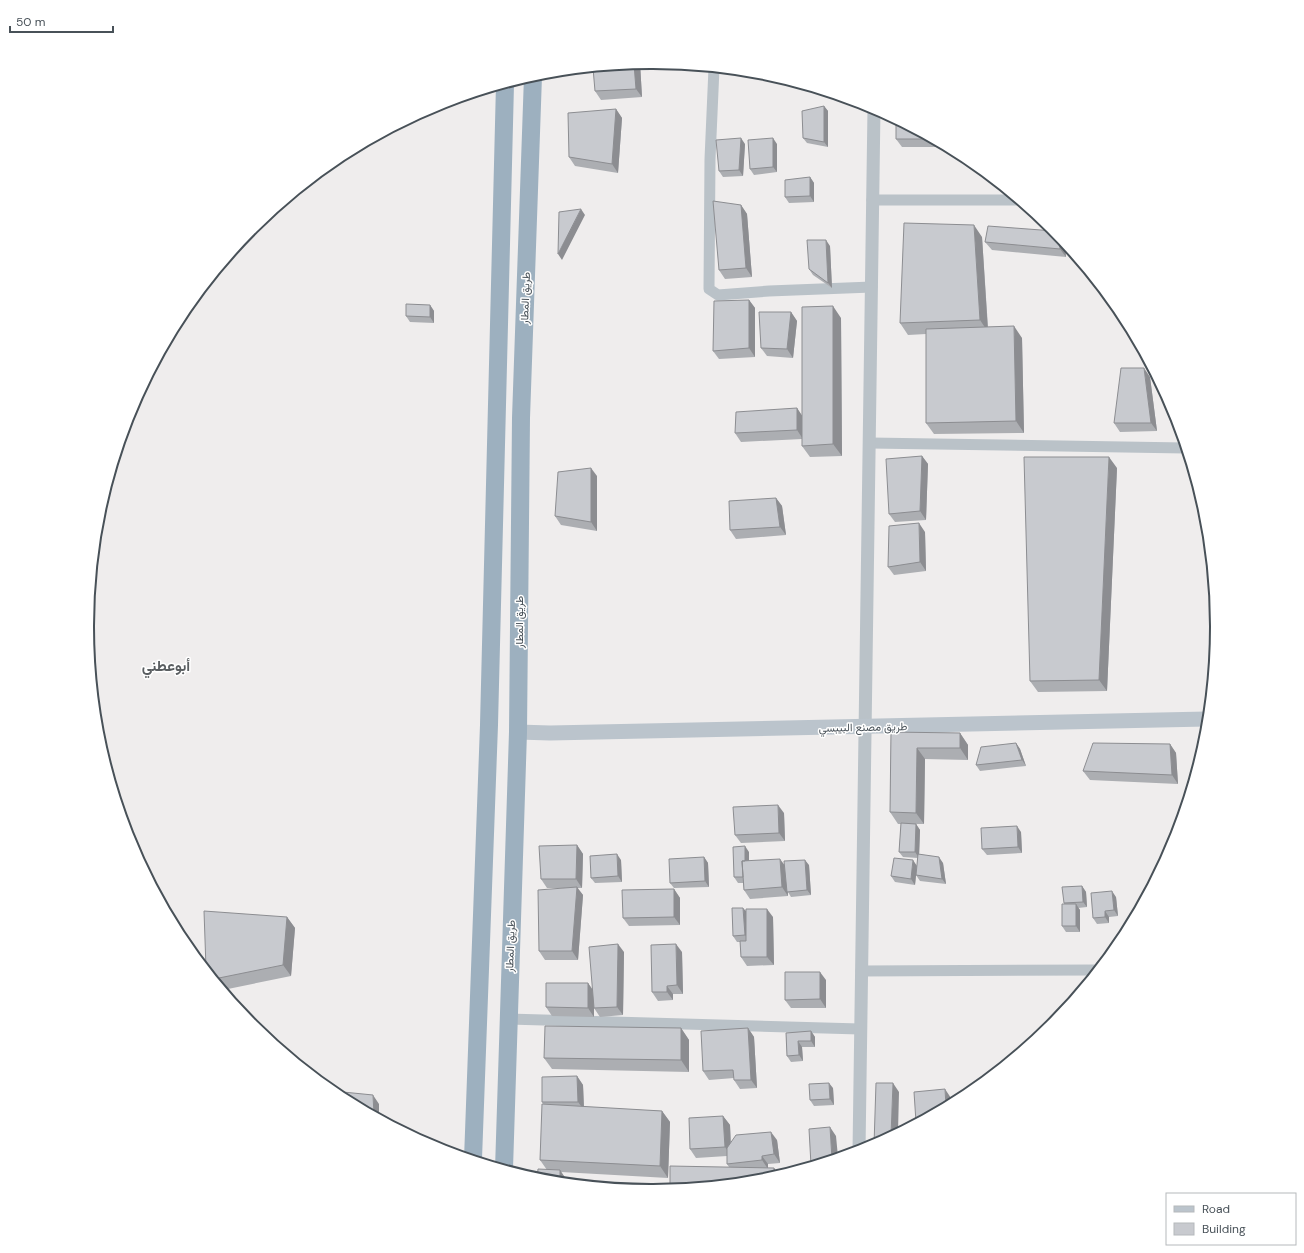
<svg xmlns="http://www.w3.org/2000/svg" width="1304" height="1253" font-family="'DM Sans',Vazirmatn,sans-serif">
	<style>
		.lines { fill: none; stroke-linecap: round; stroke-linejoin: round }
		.minor { stroke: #bac2c8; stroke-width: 11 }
		.tertiary { stroke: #bac2c8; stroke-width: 13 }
		.secondary { stroke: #bbc4cc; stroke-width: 15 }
		.trunk { stroke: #9db0bf; stroke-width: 18 }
		.wall { fill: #acaeb2 }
		.shaded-wall { fill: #8c8d91 }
		.building { fill: #c8cacf; stroke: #8c8d91 }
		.labels { text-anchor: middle; stroke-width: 3; stroke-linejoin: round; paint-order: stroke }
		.street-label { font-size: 11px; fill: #485158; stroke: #fff }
		.district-label { font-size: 15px; font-weight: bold; fill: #5a5e61; stroke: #fff }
		.rim { fill: none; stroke: #485158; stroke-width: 2 }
	</style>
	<rect width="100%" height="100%" fill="#efeded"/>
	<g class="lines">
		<!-- minor -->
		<path class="minor" d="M714,68l-4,91 -1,130 9,6 51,-4 103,-4
			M872,200h145
			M870,443l315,5
			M861,971l236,-1
			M508,1019l352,10"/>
		<!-- tertiary -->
		<path class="tertiary" d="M859,1151l15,-1043"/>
		<!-- secondary -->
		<path class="secondary" d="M518,732l32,1 657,-14"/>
		<!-- trunk -->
		<path class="trunk" d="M473,1159l16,-434 16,-641
			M504,1169l14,-437 3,-314 12,-342"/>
	</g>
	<!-- wall -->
	<path class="wall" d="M640,63l2,34 -41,3 -6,-9z
		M824,106l4,5v36l-21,-4 -4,-5z
		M616,109l6,9 -4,55 -43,-7 -6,-9z
		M896,120l41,22v5h-35l-6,-8z
		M745,144l-2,32 -20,1 -4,-6z
		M777,144v28l-23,3 -4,-6z
		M810,177l4,6v19l-25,1 -4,-6z
		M741,205l6,9 5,63 -27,2 -6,-9z
		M1054,231l11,14 1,12 -74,-7 -7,-8z
		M982,237l6,90 34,11 2,95 -90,1 -8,-11v-89l-18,1 -8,-12z
		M830,246l2,42 -19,-13 -4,-6z
		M749,300l6,8v49l-36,2 -6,-8z
		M430,305l4,6v12l-24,-1 -4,-6z
		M791,312l6,9 -4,37 -26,-2 -6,-8z
		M841,318l1,138 -32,1 -8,-11v-7l-61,3 -6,-9 62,-25 5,8z
		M1150,377l7,54 -37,1 -6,-9z
		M922,456l6,8 -2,56 -31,2 -6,-8z
		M1117,468l-10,223 -69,1 -8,-11z
		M597,476v55l-36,-6 -6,-9z
		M776,498l6,8 4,29 -50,4 -6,-9z
		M925,532l1,39 -32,4 -6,-8z
		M891,732l69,1 8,12v15l-43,-1 -1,65h-9h1l4,6 -1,24 24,9 3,21 -26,-3 -4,-6 -1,10 -20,-3 -4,-6 26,-10 1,-8 -15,-1 -4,-5 2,-28h-3l-8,-12z
		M1016,743l4,6 6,17 -46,5 -4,-6z
		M1170,744l6,9 2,31 -88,-4 -7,-9z
		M784,813l1,28 -44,2 -6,-8z
		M1021,832l1,21 -35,2 -5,-6z
		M577,845l6,9 -1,34h-5l6,7 -5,65h-33l-6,-9 24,-63h-16l-6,-9z
		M749,852v9l36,5 24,-1 2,30 -20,2 -3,-5v4l-38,3 -6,-9 -1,-7h-5l-4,-6z
		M704,857l4,6 1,24 -35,1 -4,-5z
		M621,860l1,22 -27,1 -4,-5z
		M1082,886l4,6 1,15 -9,1 2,2v22h-14l-4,-6 2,-22v-1z
		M674,889l6,9v27l-51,1 -6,-8z
		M1116,897l2,19 -9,1v6l-12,1 -4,-6z
		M746,911l27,6 1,48 -27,1 -6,-9 -1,-15h-3l-4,-6z
		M287,917l8,11 -4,48 -68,14 -17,-22z
		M624,952l-1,63 -23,2 -6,-9v-3v12l-42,-1 -6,-9 42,-24 5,7z
		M682,952l1,42h-10v6l-15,1 -6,-9z
		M826,980v28h-35l-6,-8z
		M681,1028l8,12v32l-137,-3 -8,-11z
		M748,1028l6,9 3,51 -17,1 -6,-9v-2l-25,2 -6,-9z
		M811,1031l4,6v10h-13l1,14 -12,1 -4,-6 -1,-23z
		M577,1076l6,9 1,22 78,4 8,11 -2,56 -107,-6 5,7v3l-24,-2 5,-10 -7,-10 4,-55 -2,-3z
		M833,1088l1,17 -20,1 -4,-6z
		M723,1116l7,9 1,18 46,-3 3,23 -12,1v4h6l5,7 -17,5 -33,-13 -2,-3v-8l-31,2 -6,-9z"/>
	<!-- shaded-wall -->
	<path class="shaded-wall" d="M640,63l2,34 -6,-8 -2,-25z
		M824,106l4,5v36l-4,-5z
		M616,109l6,9 -4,55 -6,-9z
		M741,138l4,6 -2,32 -4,-6z
		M773,138l4,6v28l-4,-5z
		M932,139l5,3v5z
		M810,177l4,6v19l-4,-6z
		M741,205l6,9 5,63 -6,-9z
		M581,209l4,6 -23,45 -4,-6z
		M974,225l8,12 6,95 -8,-12z
		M1059,237l6,8 1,12 -6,-8z
		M826,240l4,6 2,42 -4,-5z
		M749,300l6,8v49l-6,-9z
		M430,305l4,6v12l-4,-6z
		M833,306l8,12 1,138 -9,-12z
		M791,312l6,9 -4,37 -6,-9z
		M1014,326l8,12 2,95 -8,-12z
		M1144,368l6,9 7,54 -6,-8z
		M797,408l6,9v22l-6,-9z
		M922,456l6,8 -2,56 -6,-9z
		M1109,457l8,11 -10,223 -8,-11z
		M591,468l6,8v55l-6,-9z
		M776,498l6,8 4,29 -6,-8z
		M919,523l6,9 1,39 -6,-9z
		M960,733l8,12v15l-8,-12z
		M1016,743l4,6 6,17 -4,-6z
		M1170,744l6,9 2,31 -6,-9z
		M917,748l8,11 -1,65 -8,-11z
		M778,805l6,8 1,28 -6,-8z
		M916,824l4,6 -1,28 -4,-6z
		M1017,826l4,6 1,21 -4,-6z
		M577,845l6,9 -1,34 -6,-9z
		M745,846l4,6v31l-4,-6z
		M617,854l4,6 1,22 -4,-6z
		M704,857l4,6 1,24 -4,-6z
		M939,857l4,6 3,21 -4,-5z
		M780,859l6,8 2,29 -6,-9z
		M805,860l4,5 2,30 -4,-5z
		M913,860l4,6 -2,19 -4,-6z
		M1082,886l4,6 1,15 -4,-5z
		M577,887l6,8 -5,65 -6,-9z
		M674,889l6,9v27l-6,-8z
		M1112,891l4,6 2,19 -4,-6z
		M1076,904l4,6v22l-4,-6z
		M743,908l5,5 1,28 -4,-6z
		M767,909l6,8 1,48 -7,-8z
		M1105,911l4,6v6l-4,-6z
		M287,917l8,11 -4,48 -8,-11z
		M618,944l6,8 -1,63 -6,-8z
		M676,944l6,8 1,42 -6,-9z
		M820,972l6,8v28l-6,-9z
		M588,983l6,9v25l-6,-9z
		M667,986l6,8v6l-6,-8z
		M681,1028l8,12v32l-8,-12z
		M748,1028l6,9 3,51 -6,-8z
		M811,1031l4,6v10l-4,-6z
		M798,1041l4,6 1,14 -4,-6z
		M577,1076l6,9 1,25 -6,-8z
		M829,1083l4,5 1,17 -4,-6z
		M893,1083l6,9 -1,40 -7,4z
		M945,1089l6,9 1,5 -6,3z
		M373,1095l6,9v14l-5,-3z
		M662,1111l8,11 -2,56 -8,-12z
		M723,1116l7,9 1,31 -6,-9z
		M830,1127l6,9 2,21 -6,2z
		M771,1132l6,8 3,23 -6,-9z
		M762,1156l6,8v5l-6,-9z
		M774,1168l5,7 -5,1z
		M560,1170l6,9v3h-6z"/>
	<!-- building -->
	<path class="building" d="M634,64l2,25 -41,2 -2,-23z
		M824,106v36l-21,-4 -1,-27z
		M616,109l-4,55 -43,-7 -1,-44z
		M896,120l35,19h-35z
		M741,138l-2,32 -20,1 -3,-31z
		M773,138v29l-23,2 -2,-29z
		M810,177v19l-25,1v-17z
		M713,201l28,4 5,63 -27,2z
		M581,209l-23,45 1,-42z
		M904,223l70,2 6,95 -80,3z
		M988,226l66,5 5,6 1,12 -75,-7z
		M807,240h19l2,43 -19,-14z
		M749,300v48l-36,3 1,-50z
		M406,304l24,1v12l-24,-1z
		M833,306v138l-31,2v-139z
		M759,312h32l-4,37 -26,-1z
		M1014,326l2,95 -90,2v-94z
		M1121,368h23l7,55h-37z
		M797,408v22l-62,3 1,-21z
		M922,456l-2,55 -31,3 -3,-55z
		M1024,457h85l-10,223 -69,1z
		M591,468v54l-36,-6 3,-44z
		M776,498l4,29 -50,3 -1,-29z
		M919,523l1,39 -32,5 1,-41z
		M891,732l69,1v15h-43l-1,65 -26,-1z
		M1016,743l6,17 -46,5 5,-18z
		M1093,743l77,1 2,31 -89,-4z
		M778,805l1,28 -44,2 -2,-28z
		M901,823l15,1 -1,28h-16z
		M1017,826l1,21 -36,2 -1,-21z
		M577,845l-1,34h-35l-2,-33z
		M745,846v15h-3l1,16h-9l-1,-30z
		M617,854l1,22 -27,2 -1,-22z
		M918,854l21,3 3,22 -26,-4z
		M704,857l1,24 -35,2 -1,-24z
		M894,858l19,2 -2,19 -20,-3z
		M780,859l2,28 -38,3 -2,-29z
		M805,860l2,30 -20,2 -3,-31z
		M1082,886l1,16 -19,1 -2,-16z
		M577,887l-5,64h-33l-1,-61z
		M674,889v28l-51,1 -1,-28z
		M1112,891l2,19 -9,1v6l-12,1 -2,-25z
		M1062,904h14v22h-14z
		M732,908h11l2,27 -12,1z
		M746,909h21v48h-26l-1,-16h6z
		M204,911l83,6 -4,48 -69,14 -8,-11z
		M618,944l-1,63 -23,1 -5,-61z
		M676,944l1,41 -10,1v6h-15l-1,-47z
		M785,972h35v27l-35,1z
		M546,983h42v25l-42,-1z
		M545,1026l136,2v32l-137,-2z
		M748,1028l3,52h-17l-1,-10 -30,1 -2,-40z
		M811,1031v10h-13l1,14 -12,1 -1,-23z
		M577,1076l1,26h-36v-25z
		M829,1083l1,16 -20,1 -1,-16z
		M876,1083h17l-2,53 -17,9z
		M945,1089l1,17 -30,16 -2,-30z
		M333,1091l40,4 1,20 -36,-19z
		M542,1104l120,7 -2,55 -120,-6z
		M723,1116l2,31 -35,2 -1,-31z
		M830,1127l2,32 -21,6 -2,-36z
		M771,1132l3,22 -12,2v4l-35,4v-16l9,-13z
		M670,1166l104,2v8l-12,4 -92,9z
		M538,1169l22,1v12l-18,-2 -5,-1z"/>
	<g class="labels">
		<!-- street labels -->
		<g class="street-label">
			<text transform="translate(525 298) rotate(-88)" y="4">طريق المطار</text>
			<text transform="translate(519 622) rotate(-90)" y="4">طريق المطار</text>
			<text transform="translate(863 727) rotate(-1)" y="4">طريق مصنع البيبسي</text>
			<text transform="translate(510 946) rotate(-88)" y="4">طريق المطار</text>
		</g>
		<!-- district labels -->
		<g class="district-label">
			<text x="166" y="671">أبوعطني</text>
		</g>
	</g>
	<!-- crop -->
	<path d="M0 0H1304V1253H0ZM651 69H653A557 557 0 0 1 1210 626V627A557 557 0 0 1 653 1184H651A557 557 0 0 1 94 627V626A557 557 0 0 1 651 69Z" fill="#fff" fill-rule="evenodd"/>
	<path class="rim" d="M651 69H653A557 557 0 0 1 1210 626V627A557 557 0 0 1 653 1184H651A557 557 0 0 1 94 627V626A557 557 0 0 1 651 69Z"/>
	<!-- legend -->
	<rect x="1166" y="1193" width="130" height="52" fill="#ffffff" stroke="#b6b9bc"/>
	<rect x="1174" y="1206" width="20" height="6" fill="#bbc4cc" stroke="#b6b9bc"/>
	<text x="1202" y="1213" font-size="12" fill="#485158">Road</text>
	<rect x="1174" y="1223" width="20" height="12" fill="#c8cacf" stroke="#b6b9bc"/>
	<text x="1202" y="1233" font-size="12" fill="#485158">Building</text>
	<!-- scale -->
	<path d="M10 26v6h103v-6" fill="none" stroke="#485158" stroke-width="2"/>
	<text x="16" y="26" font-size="12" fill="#485158" stroke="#ffffff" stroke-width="3" paint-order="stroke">50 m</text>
</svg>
